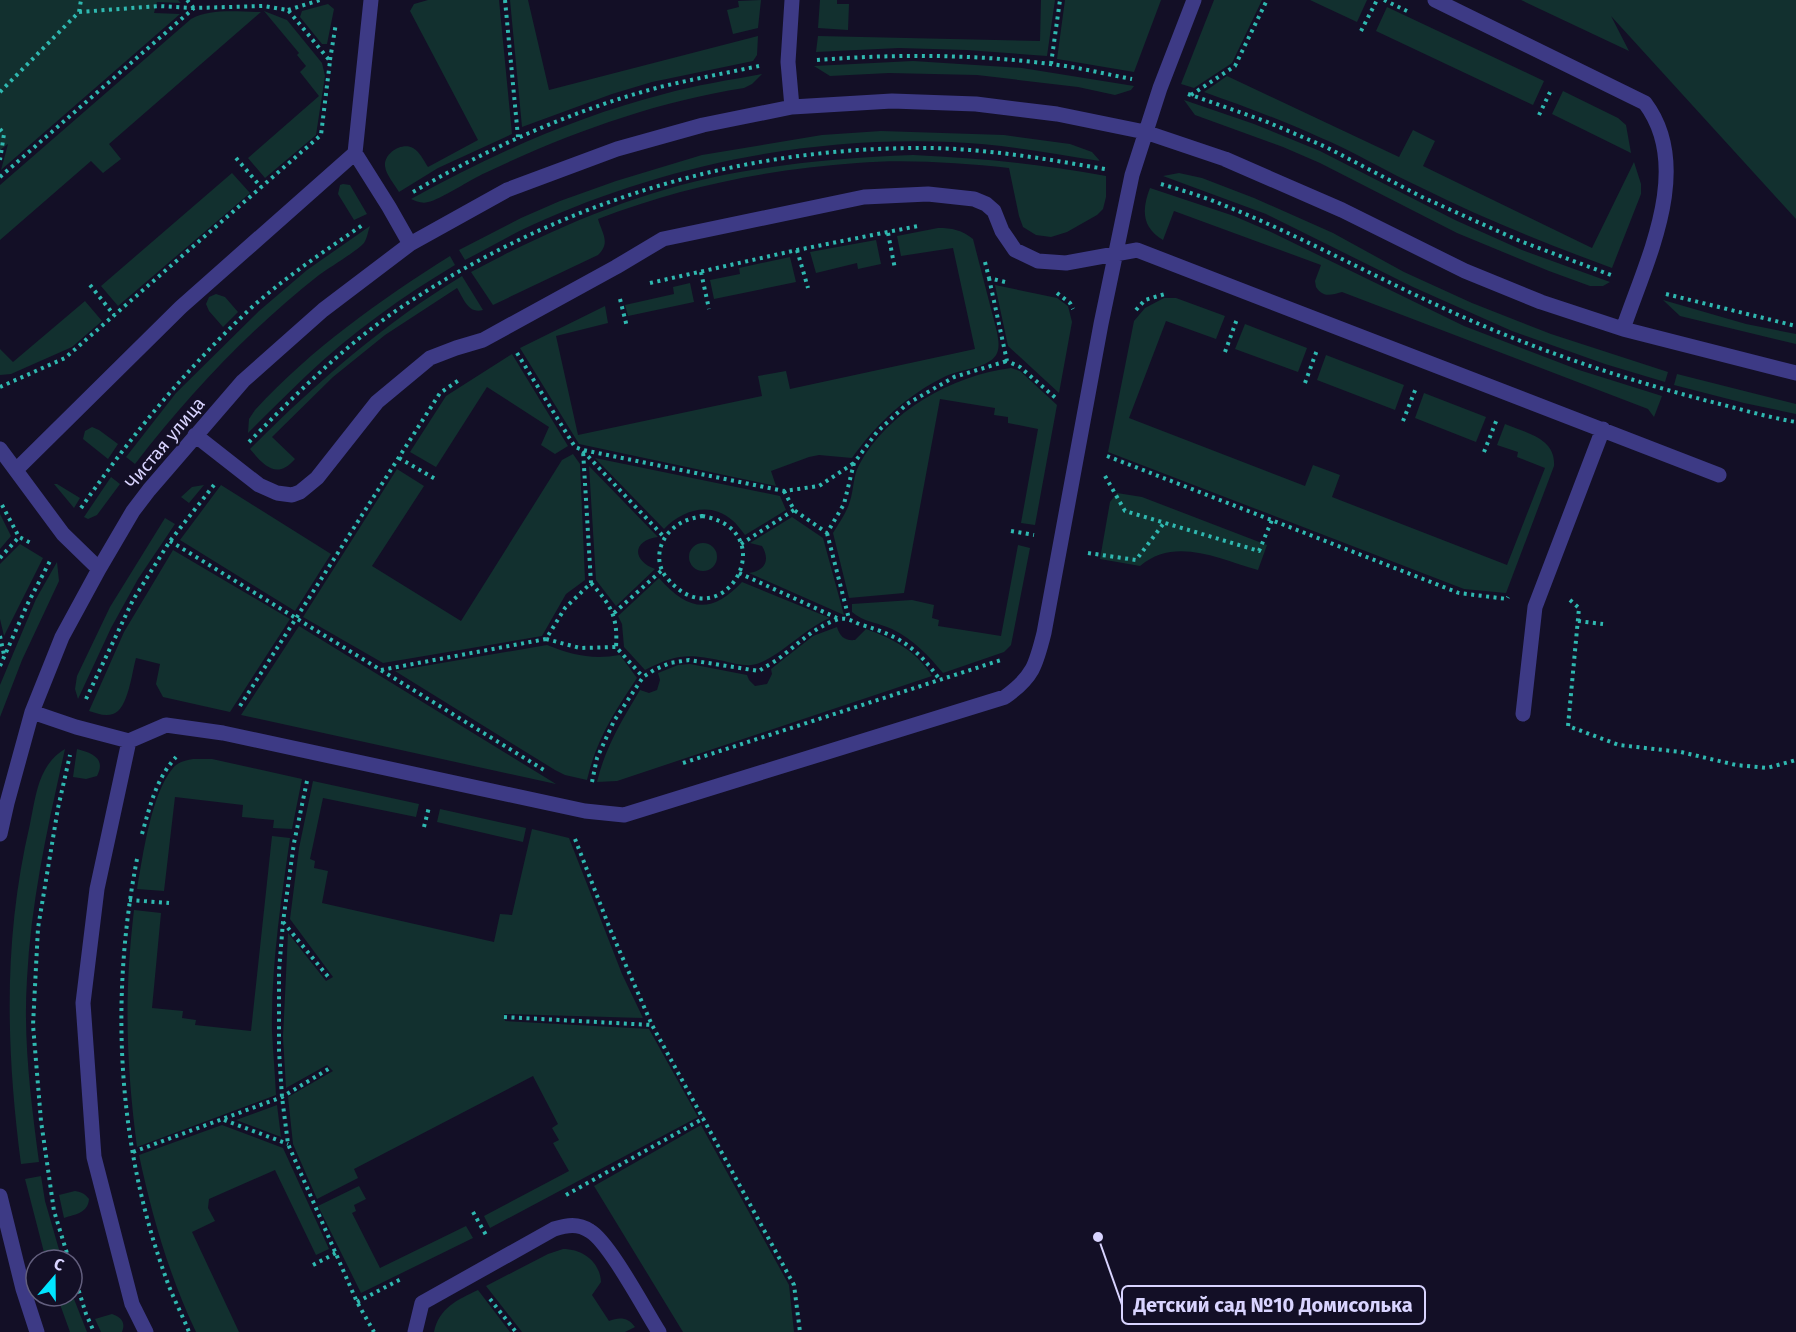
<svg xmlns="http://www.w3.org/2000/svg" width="1796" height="1332" font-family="'Fira Sans',sans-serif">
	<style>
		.green { fill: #12302f }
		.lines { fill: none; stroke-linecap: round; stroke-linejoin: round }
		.path { stroke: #2fb8b0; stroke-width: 4; stroke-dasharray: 3 4.5; stroke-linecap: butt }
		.minor { stroke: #3d3a85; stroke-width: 15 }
		.labels { text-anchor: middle; stroke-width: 4.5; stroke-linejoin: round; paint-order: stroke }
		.street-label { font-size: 18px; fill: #d9d4ff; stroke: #130f26 }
		.leader { fill: none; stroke: #d9d4ff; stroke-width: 2 }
		.callout-dot { fill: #d9d4ff; stroke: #130f26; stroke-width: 2 }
		.callout { fill: #130f26; stroke: #d9d4ff; stroke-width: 2 }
		.callout-label { font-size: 20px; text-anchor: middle; font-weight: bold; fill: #d9d4ff }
	</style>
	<rect width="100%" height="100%" fill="#130f26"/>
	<!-- green -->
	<path class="green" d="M0,0h178l3,3 -24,-1 -3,11 26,1 -179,156 7,-26 -8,6z
		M428,0h71l13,134 -74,34 -39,24c-4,-7 -13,-17 -14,-26 -1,-13 17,-24 28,-18 7,4 11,13 15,19l50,-27 -68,-129 4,-7z
		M510,0h18l21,90 209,-54 -1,19 -4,6 -101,21 -40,12 -90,33z
		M761,0l-3,28 -25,6 -6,-24 12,-3 -1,-6z
		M820,0h17v4h12l-1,26 -30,-2z
		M1041,0h14l-8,56 -81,-6 -67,-2 -83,4 2,-16 222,5z
		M1065,0h96l-27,72 -77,-13z
		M1214,0h48l-30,63 -38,25 -13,-4z
		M1310,0h57l-10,22z
		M1521,0h275v219l-185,-203 18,35z
		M328,4l6,5 -7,35h-5l-22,-27 2,-6z
		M1387,7l157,74 -11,24 -157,-74z
		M264,11l23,9 35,43 3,13 -9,59 -51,43 -17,-20 71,-62 -19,-24 6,-6 -9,-11 2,-2z
		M261,12l-152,132 12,15 -18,14 -12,-12 -91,79v-55l191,-166c20,-11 48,-7 70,-7z
		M913,61l109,7 112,18 -3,4 -16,5 -37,-8 -101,-12 -88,-2 -59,3 -16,-10z
		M762,74l-10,10 -8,4c-90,14 -177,46 -259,85 -14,6 -45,27 -57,29 -6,2 -12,-1 -17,-3 80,-44 163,-82 253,-105 32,-9 66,-14 98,-20z
		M1227,76l172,81 14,-27 22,11 -12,25 169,82 42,-86 7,22v10l-29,74c-65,-24 -128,-49 -190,-80 -35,-16 -67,-36 -103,-51 -37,-17 -76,-31 -115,-45z
		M1563,91l55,27 8,7 5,28 -79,-39z
		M1184,100l70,24 66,27 135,69 67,30 88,32 -7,4h-13l-41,-15 -92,-38 -137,-70 -37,-16 -88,-32z
		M881,131l123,4 66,9 22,8 8,9c-50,-8 -99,-17 -149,-19 -145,-6 -290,24 -421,84 -22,10 -43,23 -65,34l-6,-10 62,-32 39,-17 56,-20 86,-26 120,-20z
		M913,155c67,3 128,9 193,21v21l-3,12 -6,6 -30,17 -16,5 -15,-2 -13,-8 -4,-11 -10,-48c-49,-5 -103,-9 -152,-5 -88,6 -177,24 -259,56 4,14 13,24 0,36l-105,50 -22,-33c84,-45 175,-84 269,-100 58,-10 115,-15 173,-17z
		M232,173l18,20 -132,113 -17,-20z
		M1179,173l23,5 52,20 79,35 71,39 68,31 79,31 117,38 -3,10 -60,-18 -93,-33 -99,-44 -147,-73 -103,-38z
		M343,184l7,1 17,29 -13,6 -16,-26 2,-9z
		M1150,188l84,28 37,16 193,94 115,44 83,26 -8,21 -6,-8 -306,-117c-11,3 -19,6 -26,-5l-1,-6 6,-16 -147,-54 -11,29c-22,-13 -21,-31 -13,-52z
		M370,226c-2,5 -3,13 -6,17 -7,8 -34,24 -45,32 -70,55 -130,119 -184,189l-9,-7 50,-64 83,-82 48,-41z
		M938,228c14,0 24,2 35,11l24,93c2,11 4,22 -7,29 -12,8 -31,9 -44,15 -39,19 -69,47 -94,82l-33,-3 -10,2 -38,14 5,15 -197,-42 -59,-96 85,-42 3,17 -52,13 22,99 184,-39 -4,-20 28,-5 4,18 185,-40 -22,-101 -52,8 -4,-20z
		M876,240l5,24 -23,5 -1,-6 -41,10 -6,-21z
		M450,256l5,9c-52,31 -104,68 -148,110 -20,19 -40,39 -59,58l1,-14 6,-9c56,-61 125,-110 195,-154z
		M790,257l6,25 -82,17 -4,-19 30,-6 -1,-6z
		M462,276l21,34c-15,4 -19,-11 -26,-22l-72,47 -52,42 -61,60 23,22c-18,21 -31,7 -45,-10 65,-65 133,-125 212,-173z
		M690,283l4,19 -66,14 -3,-11 49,-11 -1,-7z
		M995,285l62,13 11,8 4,16 -13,71 -51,-47z
		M216,294l9,3 13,15 -15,15 -14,-16 -3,-7 3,-7z
		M1164,298h12l49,18 -9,23 -50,-18 -37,97 176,68 8,-21 27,10 -8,22 175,68 38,-97 -28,-11 1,-5 -21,-7 8,-21c21,9 51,14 49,42l-48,127 -42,-4 -356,-137 26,-131 11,-13z
		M1663,300l83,24 50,10v10l-116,-28z
		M85,301l17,20 -30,26 -61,27 -11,1v-26l13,13z
		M1245,324l62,24 -9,24 -63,-23z
		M512,354l56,92 -13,8 -14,-9 8,-18 -62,-40 -51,80 -26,-15 36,-56z
		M1326,355l78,30 -9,25 -78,-30z
		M1011,368l9,3 37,34 -22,120 -14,-2 17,-94 -30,-6v-6l-14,-2 1,-7 -55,-9 -36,194 -55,5 -16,-65c6,-10 14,-21 17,-32 4,-12 3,-25 9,-36 28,-53 94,-90 152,-97z
		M1677,374l119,30v10l-52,-11 -70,-18z
		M1424,393l62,24 -10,25 -61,-24z
		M92,427l7,3 19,14 -10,15 -25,-20 2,-8z
		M573,454l7,10 5,116 -19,14 -24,42 -159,27 -80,-46 94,-148 27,17 -52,80 89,55 101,-161z
		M595,458l185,38 6,14 -41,25c-4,-5 -8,-11 -13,-15 -22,-19 -50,-10 -68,9z
		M589,466l69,71c-25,3 -27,23 -3,32l-39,37 -20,-26z
		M111,477l9,7 -23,31 -9,4 -4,-2z
		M54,484h3l23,14 -6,10z
		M204,485l-15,18 -8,-6 11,-10z
		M221,485l110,69 -36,57 -115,-71z
		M1117,493l25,4 125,48 -9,25c-39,-11 -83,-34 -118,-4l-40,-7 10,-57z
		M0,514l11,22 -11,13z
		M792,517l31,21 21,77 -95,-42c15,-2 22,-12 13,-27l-12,-3z
		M165,518l10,6 -37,55 -27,49 -33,71 -3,-10 2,-13 33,-69z
		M689 557a14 14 0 1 1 28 0a14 14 0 1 1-28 0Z
		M20,544l23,14 -39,78 -4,-17v-55z
		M1018,545l12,3 -19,97 -7,7 -61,21c-15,-18 -29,-33 -51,-44 -13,-6 -29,-7 -40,-17v-8l60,-4 22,5 -2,13 7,2 -1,6 63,10z
		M173,550l117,69 -60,93 -67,-15 -7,-13 4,-20 -24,-6c-4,14 -8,52 -23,56 -8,3 -17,-1 -24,-3l35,-79z
		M57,562l2,19 -37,79 -22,57v-32l36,-86z
		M659,578c29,33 52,37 83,4l88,36c-26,10 -56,45 -79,47 -8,1 -19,-2 -27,-4 -36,-7 -46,-8 -79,9l-21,-23 -2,-23 -4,-8z
		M299,626l257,158 -315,-69z
		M837,627c3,10 8,14 18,13l11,-11c28,10 50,22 66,47l-315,105 -20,1c8,-34 25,-62 43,-92l9,3 8,-3 3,-10 -2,-7 20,-8 12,-1 57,11 2,5 6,6 12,-2 5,-10 -1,-5 42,-33z
		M547,645c25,10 45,15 73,10l17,23c-23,35 -40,60 -50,102l-22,-5 -10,-5 -160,-99z
		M65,749c-17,76 -34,152 -38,230 -4,61 4,122 12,183l-18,2c-15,-116 -18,-225 9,-340 6,-28 8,-59 35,-75z
		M77,749c16,4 29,10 20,27l-11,3 -13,-2z
		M193,759h19l90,20 -10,50 -19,-1 1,-8 -32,-3 1,-12 -68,-8 -11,94 -27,-2c6,-34 14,-95 36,-121 5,-6 13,-8 20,-9z
		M313,781l106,23 -3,13 -93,-19 -13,61 5,2 -1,7 14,3 -6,32 172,39 6,-28 12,1 20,-86 37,9 53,136 21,44 -139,-4 1,7 144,8 49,88 -208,111 -6,-12 85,-45 -16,-28 6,-3 -7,-12 6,-4 -25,-48 -179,93 4,9 -41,21 -24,-55 -5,-47 45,-26 -6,-6 -41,23 -3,-51 5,-104 38,48 7,-4 -43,-58 9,-71z
		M440,809l86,19 -3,14 -86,-20z
		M272,836l18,2c-9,63 -19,128 -18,193 1,21 3,43 4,64l-139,52c-11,-84 -13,-153 -3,-237l27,3 -9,95 31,3 -1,7 14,2 -1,5 56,6z
		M277,1105l4,32 -45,-17z
		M222,1125l61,23 46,101 -13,6 -41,-85 -66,29 -1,9 7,13 -23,11 47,100h-43c-27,-57 -44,-116 -57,-177z
		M701,1125l88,160 5,47h-111l-89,-146z
		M41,1176l4,25 17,59h-16l-21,-81z
		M359,1186l7,13 -12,6 2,6 -4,2 28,55 86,-42 7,12 -112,55 -43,-87z
		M75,1191c7,1 10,3 14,8 -1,14 -13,15 -25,19l-5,-23z
		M563,1249c20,0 37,13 38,33l-9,13 17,26c10,-4 19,-4 26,6l-10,5h-103l-36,-46 62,-32z
		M478,1290l32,42h-76c5,-24 23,-32 44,-42z
		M72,1294l15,38h-17l-13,-36h15z
		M112,1314c9,3 14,8 10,18h-21l-6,-13z"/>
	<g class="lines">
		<!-- path -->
		<path class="path" d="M187,0l6,7
			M505,0l13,137
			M1384,0l23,11
			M288,10l32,-10
			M79,12l80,-6 34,2
			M1361,31l16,-31
			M330,60l6,-37
			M817,60c77,-6 156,-6 233,4 28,3 55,10 82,15
			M1051,64l9,-64
			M0,92l79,-80 2,-12
			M1188,94l77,27 61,26 96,50 98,44 91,34
			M1191,95l44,-29 32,-66
			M1539,115l13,-27
			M0,129l4,5 -4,26
			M236,158l25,29
			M0,177l194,-169 69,-2 25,4 42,51 -9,74 -256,223 -65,29
			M1161,184c20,6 41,12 60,20 83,33 161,77 242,113 79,35 161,62 245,84 29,7 58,16 88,21
			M413,192c78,-45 160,-82 247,-105 33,-8 66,-14 99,-21
			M888,233l7,36
			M797,250l11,38
			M985,262l4,16 20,5
			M701,272l8,37
			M989,278l18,83 13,6 38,33
			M650,283l147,-33 121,-24
			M90,285l24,30
			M1057,293l13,10 3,6
			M1666,294l130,32
			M620,299l7,28
			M1136,310l9,-10 20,-6
			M1225,352l12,-33
			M517,353l58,94 8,3 201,41 35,-5 35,-23
			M1305,383l12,-33
			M1403,421l13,-33
			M249,442c46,-47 94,-95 148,-132 155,-104 328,-160 515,-162 65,-1 129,10 193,21
			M583,451l82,87
			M1484,452l13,-33
			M1107,456l352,137 48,6 1,-2
			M399,458l38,22
			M1105,476l20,35 134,40 13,-31
			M784,491l10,19 33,23 17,-29 10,-41 23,-31 30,-28 47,-27 53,-16
			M2,505l17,32 12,6
			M81,508c50,-72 105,-139 169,-199 35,-32 75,-58 114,-85
			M702,516c85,14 20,128 -35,62 -14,-16 -8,-40 9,-52 8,-6 17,-8 26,-10z
			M1011,531l23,4
			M827,533l22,86
			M170,541l374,229
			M741,544l53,-34
			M1088,553l48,7 28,-37
			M0,558l19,-21
			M739,573l98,45
			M591,583c20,22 27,34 25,64l27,30
			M1570,600l9,8 -11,118 51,19 62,7 55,13 31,3 29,-8
			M614,613l47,-42
			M1578,621l25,3
			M0,636l4,19
			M546,639l34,9 36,-1
			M0,666l28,-63 22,-42
			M381,670l165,-31 19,-31 26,-25 -8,-133
			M86,699l47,-99 37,-59 44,-56
			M240,706l200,-313 19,-13
			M683,763l318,-103
			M307,781l-13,62 -11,79 -4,49v80l3,46 6,47 69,158 17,30
			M592,782l5,-24 17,-37 29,-44 11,-7 16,-7 19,-3 70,11c7,-5 16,-9 23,-15 18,-14 32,-28 54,-36 10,-4 17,2 26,5 38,11 55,23 78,55
			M424,827l5,-20
			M142,834c8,-28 14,-55 34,-77
			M575,839l35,90 42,96 142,260 6,47
			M137,859c-27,139 -20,285 29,419 6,18 16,36 23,54
			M129,900l40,3
			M283,922l47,57
			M504,1017l148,8
			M224,1120l64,24
			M133,1152l149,-55 48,-29
			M566,1195l138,-77
			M473,1212l13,23
			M69,1260l-15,-49 -13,-90 -8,-96 5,-97 20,-120 12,-53
			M313,1265l23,-12
			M72,1269l14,45 8,18
			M490,1299l26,33
			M357,1302l44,-23"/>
		<!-- minor -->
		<path class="minor" d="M371,0l-16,153 34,54 21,37
			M792,0l-4,62 4,45
			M1435,0l210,103c49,65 1,158 -22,226
			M195,435l64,50 18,8 15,2 8,-3 17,-14 60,-76 53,-44 26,-10 27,-8 133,-73 47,-28 201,-42 64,-3 46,5 12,5 8,7 8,20 13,19 23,11 28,2 71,-13 582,225
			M0,449l63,85 36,35
			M17,469l164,-162 174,-154
			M32,712l44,15 53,14 37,-16 57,8 362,78 39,4 381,-118c28,-20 31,-32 39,-64l57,-309 31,-149 28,-87 34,-88
			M1523,714l12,-107 68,-178
			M129,741l-32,148 -14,114 11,154 38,147 14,28
			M0,834l7,-31 25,-91 30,-75 37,-68 34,-58 16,-21 94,-109 80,-71 87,-66 97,-54 110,-41 86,-24 89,-18 100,-6 84,3 81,10 88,18 80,27 117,51 123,61 76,31 82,27 173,44
			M0,1196l23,93 14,43
			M415,1332l7,-29 132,-74c13,-4 24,-6 36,2 19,11 55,79 69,101"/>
	</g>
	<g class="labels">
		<!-- street labels -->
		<g class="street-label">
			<text transform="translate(165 443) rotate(-50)" y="6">Чистая улица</text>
		</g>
	</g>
	<!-- callouts -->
	<path class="leader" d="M1098 1237L1122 1305"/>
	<circle class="callout-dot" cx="1098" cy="1237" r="6"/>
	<rect class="callout" x="1122" y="1286" width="303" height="38" rx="6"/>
	<g class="callout-label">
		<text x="1273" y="1312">Детский сад №10 Домисолька</text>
	</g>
	<!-- north arrow -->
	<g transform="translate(54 1278) rotate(20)"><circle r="28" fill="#130f26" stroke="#625e7d" stroke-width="1.5"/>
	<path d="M0-4.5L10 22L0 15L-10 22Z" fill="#00e5ff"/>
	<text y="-9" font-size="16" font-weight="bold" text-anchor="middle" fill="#d9d4ff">С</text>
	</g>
</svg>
